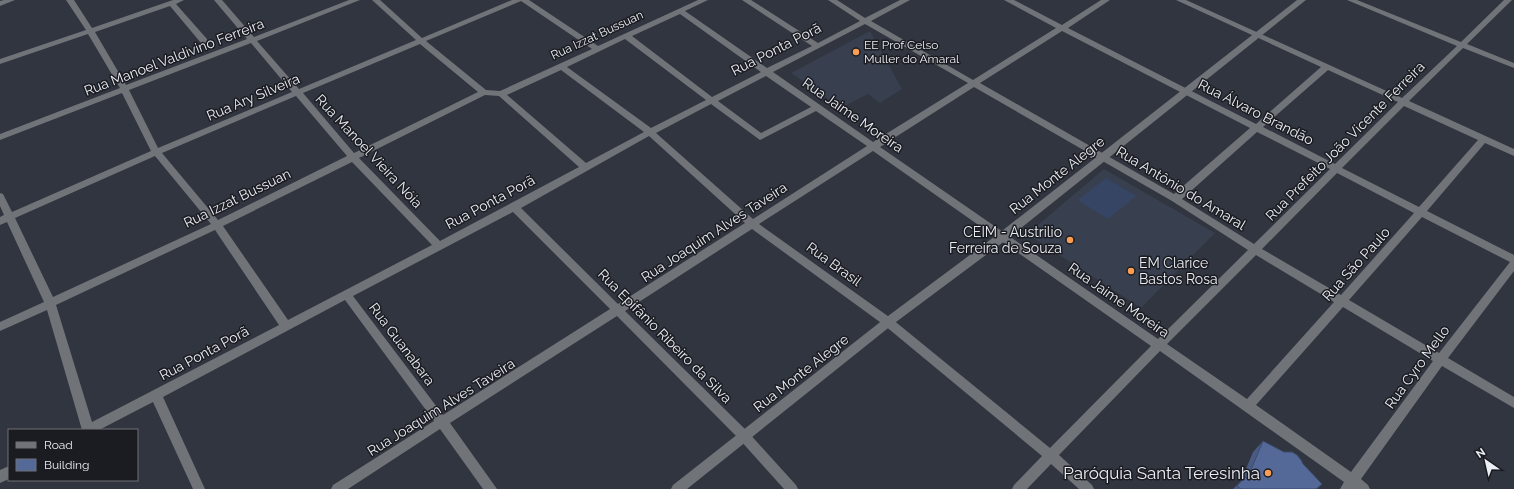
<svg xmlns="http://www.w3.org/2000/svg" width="1514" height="489" font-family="Raleway,sans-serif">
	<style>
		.built { fill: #383f4e }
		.green { fill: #374565 }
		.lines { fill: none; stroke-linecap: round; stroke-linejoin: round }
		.minor { fill: #707378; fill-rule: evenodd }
		.tertiary { fill: #707378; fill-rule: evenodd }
		.wall { fill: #495a83 }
		.building { fill: #556998; stroke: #3c4a6a }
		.poi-dot { fill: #fc9d54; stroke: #1a1c21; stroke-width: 1.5 }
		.labels { text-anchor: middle; stroke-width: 3; stroke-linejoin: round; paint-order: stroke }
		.far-street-label { font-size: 12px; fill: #ebeef5; stroke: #1a1c21 }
		.far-poi-label { font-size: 12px; fill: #ebeef5; stroke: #1a1c21; text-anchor: start }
		.street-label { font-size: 14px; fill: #ebeef5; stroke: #1a1c21 }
		.poi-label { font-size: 14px; fill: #ebeef5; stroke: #1a1c21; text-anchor: end }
		.near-poi-label { font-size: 17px; fill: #ebeef5; stroke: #1a1c21; text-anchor: end }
	</style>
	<rect width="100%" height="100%" fill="#30353f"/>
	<!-- built -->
	<path class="built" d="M870,31l32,58 -22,14 -12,-9 -27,14 -50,-35z
		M1104,169l111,64 -74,75 -114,-74z"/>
	<!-- green -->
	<path class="green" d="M1106,178l30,18 -28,23 -30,-19z"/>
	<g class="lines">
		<!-- minor -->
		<path class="minor" d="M4,0h11l-15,6v-5z
			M66,0h8l18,28 81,-28h11l-8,4 31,35v4h-6l-31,-37 -75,26 31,53 121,-46 -33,-39h8l32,37 95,-37h11l-103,41 42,48 117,-49 -44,-40h8l42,38 90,-38h17l69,46 100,-46h10l-23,11 82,57 45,-22 -70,-46h9l67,43 42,-22 -32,-21h9l28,18 35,-18h10l-39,21 102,59 83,-52 -52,-28h10l48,25 39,-25h9l-42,28 188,96 65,-57 -145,-67h10l216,98 55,-52 -110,-46h10l104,42 43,-42h8l-45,44 47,19v5l-51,-20 -54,53 105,48v7l-29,-13 -58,68 87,44v16l-66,87 66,39v11l-72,-42 -81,113 7,6 2,4h-30l4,-7 -184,-131 -101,104 33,30 2,4h-15l-28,-25 -24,25h-15l2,-4 28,-29 -158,-131 -132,-96 -127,82 123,121 48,53 2,4h-14l-44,-49 -123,-124 -167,107 47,66h-14l-43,-60 -92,60h-17l2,-4 101,-64 -89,-121 -182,97 42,92h-12l-40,-87 -54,28h-17l-35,-120 -47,21v-9l44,-20 -37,-80 -7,3v-8l4,-2 -4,-9v-13l3,1 9,18 139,-61 -29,-58 -122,47v-6l120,-46 -32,-54 -88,30v-5l86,-29zM521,1l71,48 -92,42 -14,-1 -60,-49zM680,14l81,58 -49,25 -80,-61zM865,24l103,59 -95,59 -100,-70zM1062,31l188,97 -76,66 -194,-111zM625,39l81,61 -55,28 -84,-61zM251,43l41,49 -134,56 -29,-58zM420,44l58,48 -124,61 -51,-60zM561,70l83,62 -58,31 -79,-68zM1328,70l70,32 -63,62 -72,-37zM766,76l45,31 -50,26 -43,-32zM974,87l198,114 76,49 -90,89 -278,-192zM485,95l14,1 80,71 -139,74 -81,-83zM296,96l51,60 -129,64 -56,-67zM711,104l49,36 56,-29 51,35 -114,73 -97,-86zM1404,106l74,34 -59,67 -77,-39zM1257,132l73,37 -76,75 -72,-45zM649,136l96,87 -127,81 -97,-96zM873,151l278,195 -101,102 -158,-129 -133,-95zM155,156l56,68 -158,73 -38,-79zM352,162l80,83 -144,75 -65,-94zM1337,173l77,40 -73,82 -79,-46zM513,212l97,97 -167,106 -90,-119zM1422,217l88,45 -71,91 -90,-53zM215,230l64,95 -187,97 -36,-117zM1256,255l78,47 -87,97 -80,-55zM1343,307l90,54 -82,111 -95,-67z
			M9,466v13l-9,4v-13z"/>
		<!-- tertiary -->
		<path class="tertiary" d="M1297,0h9l-300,240 -114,85 -205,164h-16l2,-4 211,-166 114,-85z"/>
	</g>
	<!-- wall -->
	<path class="wall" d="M1263,441l40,23 19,20 -5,5h-84l8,-8 12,-29z"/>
	<!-- building -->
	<path class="building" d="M1263,441l21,11h8l5,3 4,5 2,4 19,20 -6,5h-75l-4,-3 8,-9 2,2z"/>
	<!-- markers -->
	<g class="poi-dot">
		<circle cx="856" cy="52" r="4"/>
		<circle cx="1070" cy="240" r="4"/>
		<circle cx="1131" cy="271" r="4"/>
		<circle cx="1268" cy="473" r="4"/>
	</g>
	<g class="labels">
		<!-- far-street labels -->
		<g class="far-street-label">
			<text transform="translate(597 35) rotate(-25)" y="4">Rua Izzat Bussuan</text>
		</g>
		<!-- far-poi labels -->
		<g class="far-poi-label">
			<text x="864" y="49">EE Prof Celso<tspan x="864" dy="14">Muller do Amaral</tspan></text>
		</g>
		<!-- street labels -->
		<g class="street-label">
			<text transform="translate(776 49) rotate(-27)" y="5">Rua Ponta Porã</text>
			<text transform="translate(174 57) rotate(-21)" y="5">Rua Manoel Valdivino Ferreira</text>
			<text transform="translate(253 97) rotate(-23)" y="5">Rua Ary Silveira</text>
			<text transform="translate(1256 112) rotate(27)" y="5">Rua Álvaro Brandão</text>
			<text transform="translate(853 115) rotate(35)" y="5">Rua Jaime Moreira</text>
			<text transform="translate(1345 141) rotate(-45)" y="5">Rua Prefeito João Vicente Ferreira</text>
			<text transform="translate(369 151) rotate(47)" y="5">Rua Manoel Vieira Nóia</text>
			<text transform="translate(1057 175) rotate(-38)" y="5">Rua Monte Alegre</text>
			<text transform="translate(1181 188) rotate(31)" y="5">Rua Antônio do Amaral</text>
			<text transform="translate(237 198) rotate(-26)" y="5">Rua Izzat Bussuan</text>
			<text transform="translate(490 202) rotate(-28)" y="5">Rua Ponta Porã</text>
			<text transform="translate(714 232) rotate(-33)" y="5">Rua Joaquim Alves Taveira</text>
			<text transform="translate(834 264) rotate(36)" y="5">Rua Brasil</text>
			<text transform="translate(1356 264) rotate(-48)" y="5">Rua São Paulo</text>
			<text transform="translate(1119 300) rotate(35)" y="5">Rua Jaime Moreira</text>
			<text transform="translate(665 336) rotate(45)" y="5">Rua Epifânio Ribeiro da Silva</text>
			<text transform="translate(402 344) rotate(53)" y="5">Rua Guanabara</text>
			<text transform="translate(204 353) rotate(-28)" y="5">Rua Ponta Porã</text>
			<text transform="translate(1417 367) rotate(-54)" y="5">Rua Cyro Mello</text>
			<text transform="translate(801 373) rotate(-38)" y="5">Rua Monte Alegre</text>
			<text transform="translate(441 407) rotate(-32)" y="5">Rua Joaquim Alves Taveira</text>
		</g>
		<!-- poi labels -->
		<g class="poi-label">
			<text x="1062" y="237">CEIM - Austrilio<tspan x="1062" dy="16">Ferreira de Souza</tspan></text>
			<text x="1139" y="268" text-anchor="start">EM Clarice<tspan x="1139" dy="16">Bastos Rosa</tspan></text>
		</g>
		<!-- near-poi labels -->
		<g class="near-poi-label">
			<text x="1260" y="479">Paróquia Santa Teresinha</text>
		</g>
	</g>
	<!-- legend -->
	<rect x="8" y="429" width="130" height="52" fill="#1a1c21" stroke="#6e7076"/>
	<rect x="16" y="442" width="20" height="6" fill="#707378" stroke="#6e7076"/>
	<text x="44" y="449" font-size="12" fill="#ebeef5">Road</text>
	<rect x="16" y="459" width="20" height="12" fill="#556998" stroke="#6e7076"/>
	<text x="44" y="469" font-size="12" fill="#ebeef5">Building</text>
	<!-- north arrow -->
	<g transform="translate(1486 461) rotate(326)" stroke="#1a1c21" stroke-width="3" paint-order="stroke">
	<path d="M0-3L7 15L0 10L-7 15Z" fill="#ebeef5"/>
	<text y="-6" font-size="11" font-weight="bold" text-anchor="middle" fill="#ebeef5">N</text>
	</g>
</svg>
